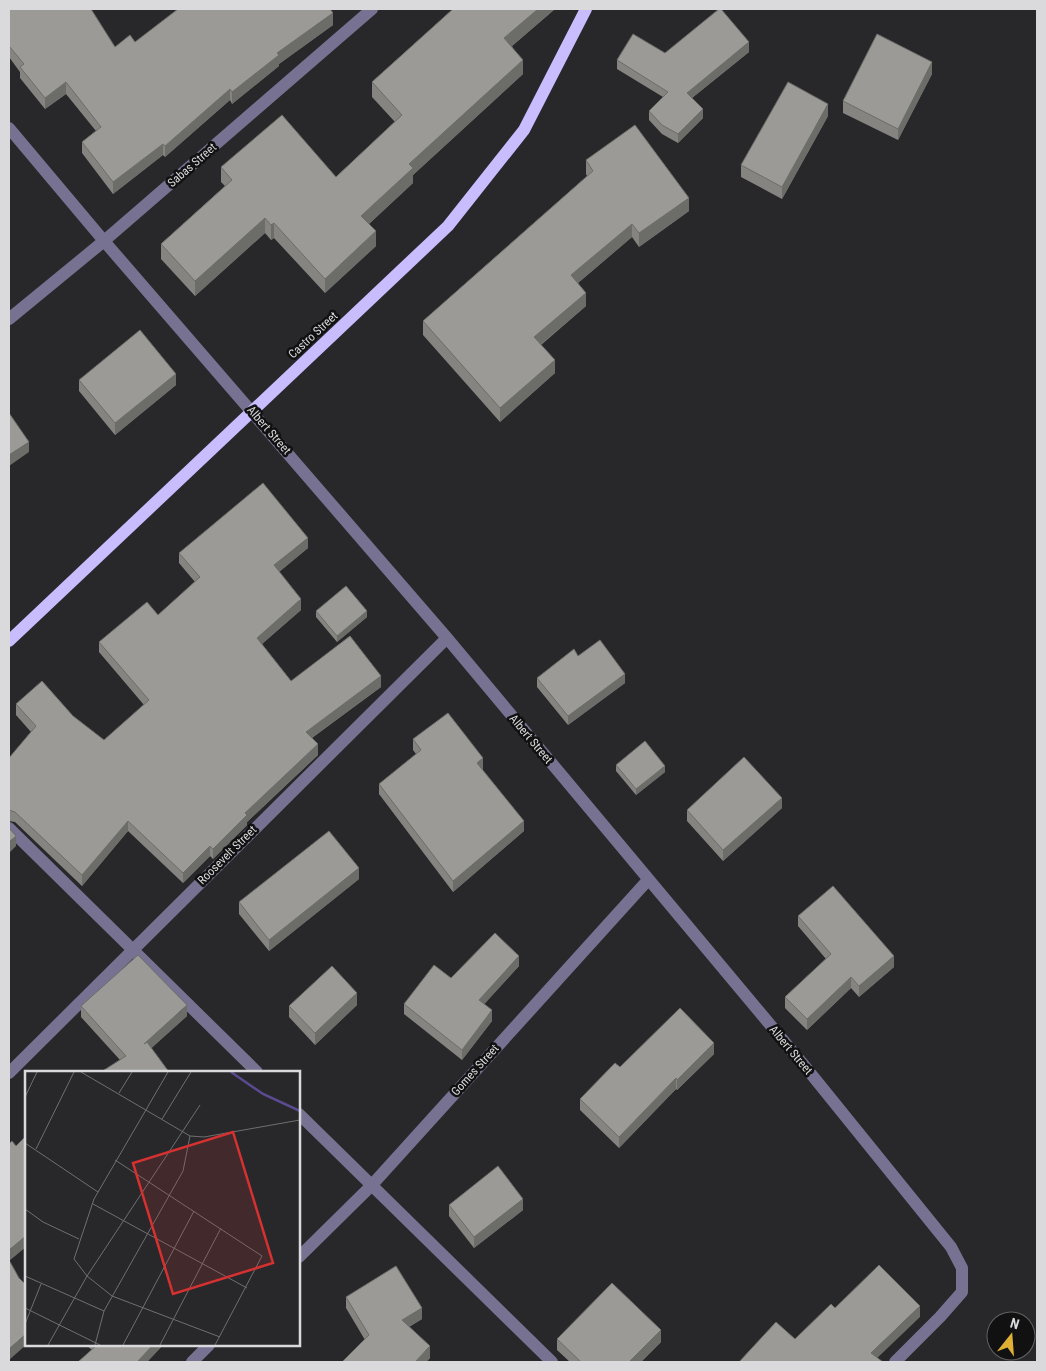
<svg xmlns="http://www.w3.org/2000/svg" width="1046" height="1371" font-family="'Roboto Condensed',sans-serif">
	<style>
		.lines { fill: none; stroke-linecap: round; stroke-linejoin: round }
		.minor { stroke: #787292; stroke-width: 12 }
		.major { stroke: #c9bcff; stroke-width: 12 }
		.wall { fill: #858481 }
		.shaded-wall { fill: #6c6c69 }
		.building { fill: #9b9a96; stroke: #6c6c69 }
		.labels { text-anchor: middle; stroke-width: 5; stroke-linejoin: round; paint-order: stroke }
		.street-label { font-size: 12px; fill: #dadadc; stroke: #111112 }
		.inset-river { fill: none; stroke: #5b4a8f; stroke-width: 2.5 }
		.inset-road { fill: none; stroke: #6f6f72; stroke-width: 1 }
		.view { fill: #d63131; fill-opacity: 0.15; stroke: #d63131; stroke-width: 2.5 }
		.inset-edge { fill: none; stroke: #dadadc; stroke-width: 2.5 }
	</style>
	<rect width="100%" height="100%" fill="#28282b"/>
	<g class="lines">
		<!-- minor -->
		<path class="minor" d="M9,128l95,113 343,397 356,426 148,183 11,21v24l-22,25 -45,45
			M9,319l95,-78 268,-232
			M9,828l248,244
			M9,1073l438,-435
			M299,1114l253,248
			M299,1257l72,-71 277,-306
			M192,1362l17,-17"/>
		<!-- major -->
		<path class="major" d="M9,641l439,-415 76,-96 62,-121"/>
	</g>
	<!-- wall -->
	<path class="wall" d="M9,9l106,38 20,-5 198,-17 -54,39v2l-47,38 -2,-4 -65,57 -2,-2 -50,39 -31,-41v-11l14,-11 -30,-37 -21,15 -25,-31v-6l-11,-15z
		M453,9h102l-43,37 11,28 -110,101v8l-44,41 7,22 -51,47 -51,-55 -3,2 -6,-7 -70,63 -34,-37v-15l64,-58 -4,-4v-15l115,10 59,-55 -23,-25v-15z
		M749,52l-57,46 11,20 -25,25 -16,-9 -13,-14v-9l14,-14 -46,-28v-9l48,-7z
		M932,74l-34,66 -55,-27v-12z
		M828,116l-46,83 -41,-22v-12z
		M586,160l103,51 -50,36 -7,-10 -54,46 8,23 -45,39 14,28 -55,49 -77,-87v-14l164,-145 -1,-2z
		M79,380l97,5 -61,50 -36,-44z
		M308,548l-29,24 22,38 -39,34 29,37 90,6 -69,51 6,17 -71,67v3l-34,34 -3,-3 -27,27 -55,-52 -46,55 -67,-64 -6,-1v-63l22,-26 -15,-17v-11l57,12 31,24 40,-35 -45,-53v-10l59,-27 37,-33 -16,-19v-10z
		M316,611l51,6 -30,25 -21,-25z
		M578,656l47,27 -57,42 -31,-38v-9z
		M413,739l70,30h-1l42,62 -71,61 -74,-98v-10l37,-30 -3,-4z
		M616,765l49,7 -29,23 -20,-24z
		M782,808l-59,53 -36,-40v-11z
		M359,879l-90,72 -30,-37v-12z
		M798,916l96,51 -35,30 -8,-9 -44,42 -22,-22v-11l41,-38 -28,-33z
		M519,966l-35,38 8,17 -30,39 -58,-46v-10l47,-26z
		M357,1005l-42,40 -26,-28v-11z
		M81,1006l106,10 -36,32 -31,12 -39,-43z
		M714,1054l-37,36 -1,-1 -57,59 -39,-38v-11l40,-32z
		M449,1205l74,5 -49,38 -25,-32z
		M346,1297l76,22 -13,8 21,31 -4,4h-84l23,-22 -19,-32z
		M557,1339l104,3 -20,20h-71l-13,-12z
		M86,1345h77l-16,17h-69l14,-12z"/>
	<!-- shaded-wall -->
	<path class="shaded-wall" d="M538,9h17l-51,44v-15z
		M333,13v12l-54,39v2l-47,38v-12l45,-39z
		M749,42v10l-62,50v-9z
		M523,60v14l-110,101v8l-52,48v-15l48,-52z
		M932,62v12l-34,66v-11z
		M66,82v12l-21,15v-11z
		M230,89v11l-65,57v-11z
		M828,104v12l-46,83v-12z
		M703,109v9l-25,25v-9z
		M163,144v11l-50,39v-12z
		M689,198v13l-50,36v-14z
		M265,218v15l-70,63v-15z
		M274,223v15l-3,2v-15z
		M632,224v13l-61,52v-14z
		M376,231v15l-51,47v-14z
		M586,293v13l-52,44v-13z
		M555,360v13l-55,49v-14z
		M176,374v11l-61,50v-12z
		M29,442v10l-20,14v-11z
		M308,538v10l-34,28v-11z
		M301,599v11l-44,38v-10z
		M367,611v6l-30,25v-6z
		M625,674v9l-57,42v-9z
		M381,676v11l-75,55v-10z
		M318,744v11l-71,67v3l-34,34v-10l32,-36z
		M483,758v11l-6,4v-10z
		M665,766v6l-29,23v-6z
		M782,798v10l-59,53v-11z
		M128,821v10l-46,55v-11z
		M524,821v10l-71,61v-11z
		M16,836v10l-7,7v-11z
		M210,846v10l-27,27v-10z
		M359,868v11l-90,72v-11z
		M519,956v10l-40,44v-10z
		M894,956v11l-35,30v-11z
		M851,977v11l-44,42v-11z
		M357,993v12l-42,40v-12z
		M187,1005v11l-43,39v-11z
		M492,1010v11l-30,39v-10z
		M714,1043v11l-37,36v-10z
		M676,1078v11l-57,59v-11z
		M523,1199v11l-49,38v-11z
		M26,1236v11l-17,14v-11z
		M920,1306v11l-47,45 -2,-9z
		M422,1308v11l-20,12v-11z
		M661,1330v12l-20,20h-12z
		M26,1334v11l-17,15v-11z
		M153,1345h10l-16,17h-10z
		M430,1346v12l-4,4h-11z"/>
	<!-- building -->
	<path class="building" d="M9,9h82l24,38 15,-12 5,7 43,-33h152l3,4 -56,40 2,2 -47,37 -2,-3 -65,57 -2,-2 -50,38 -31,-40 19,-15 -35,-45 -21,16 -25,-31 4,-3 -15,-18z
		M453,9h85l-34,29 19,22 -114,104 4,4 -52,48 15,15 -51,48 -51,-56 -3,2 -6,-7 -70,63 -34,-37 71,-64 -11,-13 61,-52 54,62 66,-62 -30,-33z
		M719,9h2l28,33 -62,51 16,16 -25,25 -16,-9 -13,-14 19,-19 -51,-32 16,-26 32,19z
		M877,34l55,28 -34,67 -55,-28z
		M788,82l40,22 -46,83 -41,-22z
		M635,125l54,73 -50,35 -7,-9 -61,51 15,18 -52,44 21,23 -55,48 -77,-87 170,-150 -7,-11z
		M140,330l36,44 -61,49 -36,-43z
		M9,413l20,29 -20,13z
		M263,483l45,55 -34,27 27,34 -44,39 34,43 59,-45 31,40 -75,56 12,12 -73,69 2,2 -34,34 -3,-3 -27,27 -55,-52 -46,54 -67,-63 -6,-2v-52l27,-32 -20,-22 26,-23 31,35 31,24 45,-40 -50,-58 48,-40 11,13 42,-38 -21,-24z
		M346,586l21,25 -30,25 -21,-25z
		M600,640l25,34 -57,42 -31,-38 37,-29 4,7z
		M448,713l35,45 -6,5 47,58 -71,60 -74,-97 42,-34 -8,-11z
		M645,741l20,25 -29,23 -20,-24z
		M744,757l38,41 -59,52 -36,-40z
		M9,828l7,8 -7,6z
		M329,831l30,37 -90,72 -30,-38z
		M833,886l61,70 -35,30 -8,-9 -44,42 -22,-22 46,-43 -33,-38z
		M495,933l24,23 -40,44 13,10 -30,40 -58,-46 30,-39 17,13z
		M138,955l49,50 -43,39 3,-2 22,30h-68l25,-16 -45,-50z
		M332,966l25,27 -42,40 -26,-27z
		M680,1008l34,35 -37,37 -1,-2 -57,59 -39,-38 35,-36 5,4z
		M26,1136v100l-17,14v-106l3,-3 4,5z
		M498,1166l25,33 -49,38 -25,-32z
		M9,1260l10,18 7,7v49l-17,15z
		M879,1265l41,41 -49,47 12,9h-144l37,-40 19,17 36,-35 4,4z
		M396,1266l26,42 -20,12 28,26 -15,16h-73l27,-27 -23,-38z
		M612,1283l49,47 -32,32h-48l-24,-23z
		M97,1345h56l-16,17h-59z"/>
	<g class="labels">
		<!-- street labels -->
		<g class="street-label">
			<text transform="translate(192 165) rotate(-41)" y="4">Sabas Street</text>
			<text transform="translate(313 335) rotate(-43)" y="4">Castro Street</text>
			<text transform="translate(269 430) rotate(49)" y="4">Albert Street</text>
			<text transform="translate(531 739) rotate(50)" y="4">Albert Street</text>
			<text transform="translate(227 855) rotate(-45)" y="4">Roosevelt Street</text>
			<text transform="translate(791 1050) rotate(50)" y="4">Albert Street</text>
			<text transform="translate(475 1070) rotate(-48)" y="4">Gomes Street</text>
		</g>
	</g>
	<!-- overview -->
	<g transform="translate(25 1071)">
		<rect width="275" height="275" fill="#28282b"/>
		<path class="inset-river" d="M206,1l32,22 37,17"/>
		<path class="inset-road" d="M56,1l109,64 14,1 96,-17M143,1l-74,127 -20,60 13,17 25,20 108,41M94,22l13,-21M0,26l12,-25M137,48l29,-47M0,72l73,49M11,78l38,-77M90,89l147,96 -47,89M68,133l154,84M0,138l18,13 36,17M0,205l79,35M0,237l75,37M0,253l16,-40M23,274l39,-69 113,-171M70,274l9,-34 79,-140 7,-35M98,274l71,-134M135,274l61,-117"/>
		<path class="view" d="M208,61l40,131 -100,31 -40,-131z"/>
		<rect width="275" height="275" class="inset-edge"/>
	</g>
	<!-- border -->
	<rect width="1046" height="1371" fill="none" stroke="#dadadc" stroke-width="20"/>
	<!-- north arrow -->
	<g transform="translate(1011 1336) rotate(17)"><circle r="24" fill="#111112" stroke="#616163"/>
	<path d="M0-4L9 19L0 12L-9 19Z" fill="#dfb034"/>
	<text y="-8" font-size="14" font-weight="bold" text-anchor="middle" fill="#dadadc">N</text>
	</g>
</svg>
